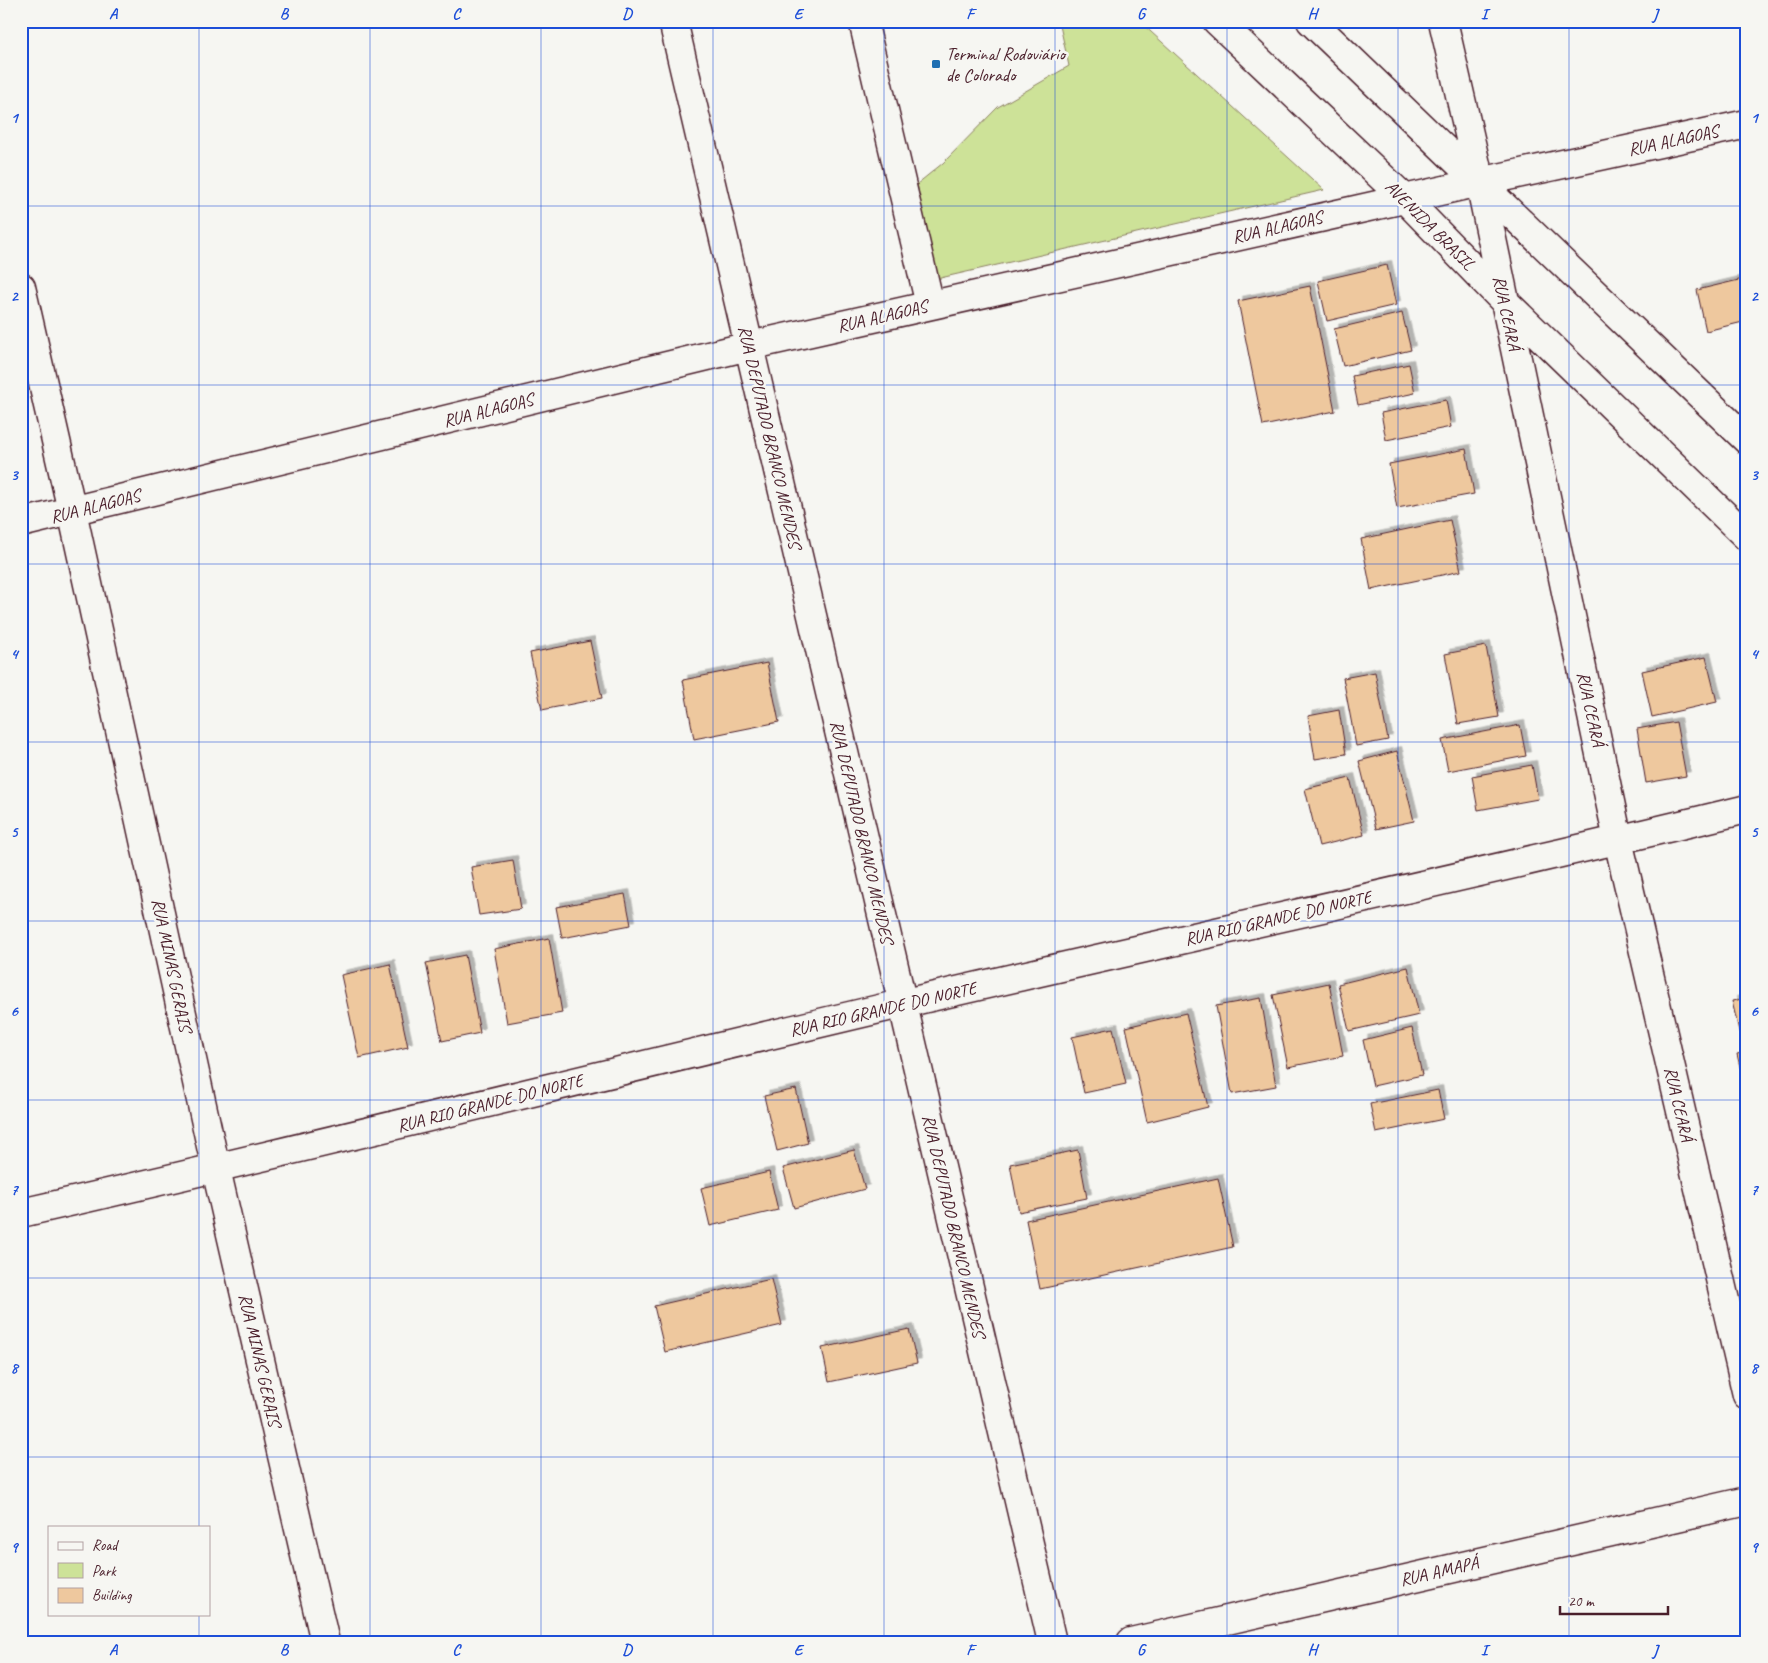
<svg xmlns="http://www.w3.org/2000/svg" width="1768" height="1663" font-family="Caveat,sans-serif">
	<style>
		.green { fill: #cde298; stroke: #8c8062 }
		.building { fill: #eec89e; stroke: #4a1f2b; filter: url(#shadow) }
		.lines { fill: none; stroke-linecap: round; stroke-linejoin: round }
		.minor-casing { stroke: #4a1f2b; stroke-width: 31 }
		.minor { stroke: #f6f6f2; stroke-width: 28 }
		.grid { fill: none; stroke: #1d4ed8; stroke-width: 1; stroke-opacity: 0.55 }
		.poi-dot { fill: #1f6fb2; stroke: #f6f6f2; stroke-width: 2 }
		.labels { text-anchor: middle; stroke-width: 5; stroke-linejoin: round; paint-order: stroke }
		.poi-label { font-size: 18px; fill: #4a1f2b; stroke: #f6f6f2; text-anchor: start }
		.street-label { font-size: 18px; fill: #4a1f2b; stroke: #f6f6f2 }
		.neatline { fill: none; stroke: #1d4ed8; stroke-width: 2 }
		.grid-label { font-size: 16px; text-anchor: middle; font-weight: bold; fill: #1d4ed8 }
	</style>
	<defs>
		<filter id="shadow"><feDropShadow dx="4.5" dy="-4.5" stdDeviation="0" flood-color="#0004"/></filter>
	</defs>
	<rect width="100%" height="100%" fill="#f6f6f2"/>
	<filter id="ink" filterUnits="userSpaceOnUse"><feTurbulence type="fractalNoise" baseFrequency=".02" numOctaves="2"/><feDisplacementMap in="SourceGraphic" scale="10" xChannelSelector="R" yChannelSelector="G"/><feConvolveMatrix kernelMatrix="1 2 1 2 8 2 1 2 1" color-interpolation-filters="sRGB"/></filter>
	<g filter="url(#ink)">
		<!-- green -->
		<path class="green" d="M1059,21h80l185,169 -388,89 -19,-95 26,-21 55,-56 71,-41z"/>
		<!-- building -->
		<path class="building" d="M1387,265l9,40 -69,16 -9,-40z
			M1747,278v43l-41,10 -9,-41z
			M1310,286l25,125 -72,15 -25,-125z
			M1402,313l9,37 -68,16 -9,-37z
			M1409,364l6,29 -57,12 -6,-29z
			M1446,400l5,27 -65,13 -5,-27z
			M1466,449l8,45 -77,14 -8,-44z
			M1450,520l11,51 -90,19 -10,-51z
			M590,641l12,57 -60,12 -12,-57z
			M1486,646l13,71 -41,7 -13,-70z
			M1706,657l11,45 -65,15 -10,-46z
			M767,663l12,59 -85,17 -11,-59z
			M1375,672l13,68 -32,6 -13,-68z
			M1339,710l7,44 -31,5 -7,-43z
			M1676,722l10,54 -40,7 -9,-54z
			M1520,725l6,31 -78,15 -6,-31z
			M1397,751l17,70 -38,8 -17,-68z
			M1532,765l6,34 -60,11 -6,-34z
			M1350,778l14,57 -45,11 -14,-57z
			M513,860l8,49 -42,6 -8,-48z
			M625,894l6,31 -69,13 -6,-31z
			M549,938l13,75 -55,10 -13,-74z
			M465,955l15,78 -38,8 -16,-78z
			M390,964l18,83 -49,11 -18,-83z
			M1408,967l11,48 -70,16 -11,-47z
			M1329,983l14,73 -55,11 -15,-72z
			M1261,998l15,88 -44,8 -16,-88z
			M1747,998v45l-5,1 -10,-43z
			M1186,1013l22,94 -61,15 -21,-95z
			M1113,1028l13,56 -42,9 -12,-56z
			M1412,1028l10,47 -49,11 -10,-46z
			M1747,1052v36h-2l-8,-34z
			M796,1089l12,54 -31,8 -13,-55z
			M1438,1090l6,29 -68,14 -6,-29z
			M854,1150l11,39 -71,19 -11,-40z
			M1078,1150l9,48 -68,14 -9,-48z
			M769,1172l9,38 -68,16 -9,-38z
			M1218,1178l15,69 -193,42 -14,-69z
			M771,1279l11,46 -117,27 -11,-46z
			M909,1329l8,34 -88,19 -7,-34z"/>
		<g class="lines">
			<!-- minor casing -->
			<g class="minor-casing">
				<path id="minor" d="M673,21l379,1621
					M863,21l67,284
					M1217,21l188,178 99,102 243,236
					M1311,21l436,419
					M1443,21l37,161 138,658 129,555
					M21,287l51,224 144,658 109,473
					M21,523l728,-177 731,-164 267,-58
					M21,1213c296,-67 589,-141 884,-210 280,-65 562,-126 842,-194
					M1131,1642l616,-141"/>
			</g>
			<!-- minor -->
			<use href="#minor" class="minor"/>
		</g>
	</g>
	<!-- grid -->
	<path class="grid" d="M199,21v1506M370,21v1621M541,21v1621M713,21v1621M884,21v1621M1055,21v1621M1227,21v1621M1398,21v1621M1569,21v1621M21,206h1726M21,385h1726M21,564h1726M21,742h1726M21,921h1726M21,1100h1726M21,1278h1726M21,1457h1726M199,1614v28"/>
	<!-- markers -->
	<rect class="poi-dot" x="931" y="59" width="10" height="10" rx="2.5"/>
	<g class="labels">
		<!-- poi labels -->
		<g class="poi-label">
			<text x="946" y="60">Terminal Rodoviário<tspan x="946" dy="21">de Colorado</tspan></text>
		</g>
		<!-- street labels -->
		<g class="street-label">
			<text transform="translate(1673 140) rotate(-12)" y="6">RUA ALAGOAS</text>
			<text transform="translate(1430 225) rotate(45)" y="6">AVENIDA BRASIL</text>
			<text transform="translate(1277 227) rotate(-13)" y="6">RUA ALAGOAS</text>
			<text transform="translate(1507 313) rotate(78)" y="6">RUA CEARÁ</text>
			<text transform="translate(882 316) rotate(-13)" y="6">RUA ALAGOAS</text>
			<text transform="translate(488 410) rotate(-14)" y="6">RUA ALAGOAS</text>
			<text transform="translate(770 437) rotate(77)" y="6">RUA DEPUTADO BRANCO MENDES</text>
			<text transform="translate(95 506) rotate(-14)" y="6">RUA ALAGOAS</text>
			<text transform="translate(1591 709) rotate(78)" y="6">RUA CEARÁ</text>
			<text transform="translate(862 832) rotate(77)" y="6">RUA DEPUTADO BRANCO MENDES</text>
			<text transform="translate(1278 918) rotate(-13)" y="6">RUA RIO GRANDE DO NORTE</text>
			<text transform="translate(172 965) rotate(78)" y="6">RUA MINAS GERAIS</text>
			<text transform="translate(883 1009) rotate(-13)" y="6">RUA RIO GRANDE DO NORTE</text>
			<text transform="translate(490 1103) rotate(-14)" y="6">RUA RIO GRANDE DO NORTE</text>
			<text transform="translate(1679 1104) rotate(77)" y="6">RUA CEARÁ</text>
			<text transform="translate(954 1226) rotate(77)" y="6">RUA DEPUTADO BRANCO MENDES</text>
			<text transform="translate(260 1360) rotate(77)" y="6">RUA MINAS GERAIS</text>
			<text transform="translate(1439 1571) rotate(-13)" y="6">RUA AMAPÁ</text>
		</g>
	</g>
	<!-- margin -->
	<rect width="1768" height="1663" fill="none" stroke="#f6f6f2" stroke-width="55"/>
	<!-- legend -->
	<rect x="48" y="1526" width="162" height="90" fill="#f6f6f2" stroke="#b1a0a2"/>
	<rect x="58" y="1542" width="25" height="8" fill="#f6f6f2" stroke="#b1a0a2"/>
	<text x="92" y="1550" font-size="15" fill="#4a1f2b">Road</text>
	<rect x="58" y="1563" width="25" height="15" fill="#cde298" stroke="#b1a0a2"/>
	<text x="92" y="1576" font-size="15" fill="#4a1f2b">Park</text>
	<rect x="58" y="1588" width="25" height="15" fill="#eec89e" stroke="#b1a0a2"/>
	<text x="92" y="1600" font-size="15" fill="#4a1f2b">Building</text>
	<!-- scale -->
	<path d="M1560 1606v8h108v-8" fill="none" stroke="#4a1f2b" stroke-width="2.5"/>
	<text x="1568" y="1606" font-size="15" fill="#4a1f2b" stroke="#f6f6f2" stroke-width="4" paint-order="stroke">20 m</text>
	<rect x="28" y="28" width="1712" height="1608" class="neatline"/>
	<g class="grid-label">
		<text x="113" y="19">A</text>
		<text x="284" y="19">B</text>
		<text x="456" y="19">C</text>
		<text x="627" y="19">D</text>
		<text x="798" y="19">E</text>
		<text x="970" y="19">F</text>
		<text x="1141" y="19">G</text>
		<text x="1312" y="19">H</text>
		<text x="1484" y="19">I</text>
		<text x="1655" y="19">J</text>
		<text x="14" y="123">1</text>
		<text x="1754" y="123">1</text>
		<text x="14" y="301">2</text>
		<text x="1754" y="301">2</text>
		<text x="14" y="480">3</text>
		<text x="1754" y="480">3</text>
		<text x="14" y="659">4</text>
		<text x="1754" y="659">4</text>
		<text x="14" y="837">5</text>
		<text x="1754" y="837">5</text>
		<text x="14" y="1016">6</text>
		<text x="1754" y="1016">6</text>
		<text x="14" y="1195">7</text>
		<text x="1754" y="1195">7</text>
		<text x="14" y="1373">8</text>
		<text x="1754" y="1373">8</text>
		<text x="14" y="1552">9</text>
		<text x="1754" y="1552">9</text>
		<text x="113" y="1655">A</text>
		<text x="284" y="1655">B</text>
		<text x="456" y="1655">C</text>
		<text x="627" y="1655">D</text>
		<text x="798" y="1655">E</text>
		<text x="970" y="1655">F</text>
		<text x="1141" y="1655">G</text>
		<text x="1312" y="1655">H</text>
		<text x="1484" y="1655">I</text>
		<text x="1655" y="1655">J</text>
	</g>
</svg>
